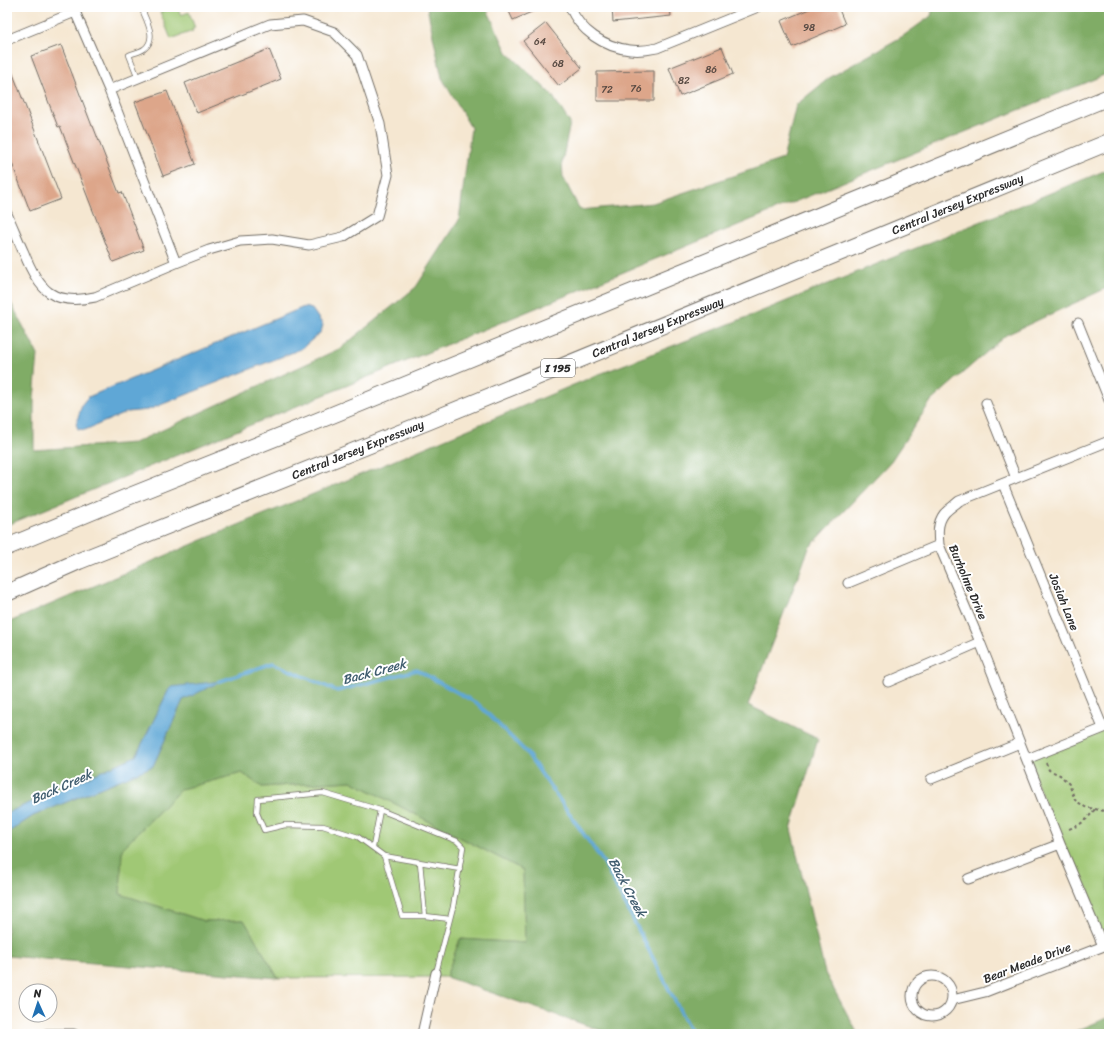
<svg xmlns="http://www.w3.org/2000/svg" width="1116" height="1041" font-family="Sriracha,sans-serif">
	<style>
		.green { fill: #a0c874; stroke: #667a50 }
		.forest { fill: #80ac66; stroke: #566c48 }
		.water { fill: #5fa7d6; stroke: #456980 }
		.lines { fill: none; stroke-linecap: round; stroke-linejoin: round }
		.stream { stroke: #5fa7d6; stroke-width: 3.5 }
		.building { fill: #dda68a }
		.service-casing { stroke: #726d65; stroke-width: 6 }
		.minor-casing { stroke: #726d65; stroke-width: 11 }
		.motorway-casing { stroke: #726d65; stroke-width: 18 }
		.path { stroke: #726d65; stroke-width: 2; stroke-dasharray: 3 3; stroke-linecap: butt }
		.service { stroke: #fff; stroke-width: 4.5 }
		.minor { stroke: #fff; stroke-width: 9 }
		.motorway { stroke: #fff; stroke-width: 16 }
		.labels { text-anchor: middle; stroke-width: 4; stroke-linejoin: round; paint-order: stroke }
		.number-label { font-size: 10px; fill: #584a43 }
		.shield { fill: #fff; stroke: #6b6b6b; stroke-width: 1 }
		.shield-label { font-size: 11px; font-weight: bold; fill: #2b2b2b }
		.street-label { font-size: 12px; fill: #2b2b2b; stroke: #fff }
		.water-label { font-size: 13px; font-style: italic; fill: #405d6f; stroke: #fff }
	</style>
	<rect width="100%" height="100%" fill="#fff"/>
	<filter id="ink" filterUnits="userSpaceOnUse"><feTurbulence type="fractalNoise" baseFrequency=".025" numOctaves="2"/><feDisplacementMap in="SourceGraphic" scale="8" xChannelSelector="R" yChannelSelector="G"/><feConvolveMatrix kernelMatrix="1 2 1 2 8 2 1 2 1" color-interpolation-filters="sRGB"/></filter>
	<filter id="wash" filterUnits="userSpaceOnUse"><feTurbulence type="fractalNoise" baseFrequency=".012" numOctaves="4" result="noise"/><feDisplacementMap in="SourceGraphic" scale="16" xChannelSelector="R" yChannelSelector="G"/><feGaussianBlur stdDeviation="0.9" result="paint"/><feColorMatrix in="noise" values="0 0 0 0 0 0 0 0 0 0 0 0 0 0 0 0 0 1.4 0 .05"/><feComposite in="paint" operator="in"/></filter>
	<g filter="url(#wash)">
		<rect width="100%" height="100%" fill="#f5e7d1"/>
		<!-- green -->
		<path class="green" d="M173,7h4l4,8 8,-3 6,16 -3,1 1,2 -22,8 -11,-27z
			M1109,726v219l-6,1 -76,-187z
			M242,773l20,14 89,-6 172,89 2,73 -65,-4 -14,38 -168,1 -34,-58 -40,1 -84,-27 2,-45 59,-60z"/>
		<!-- forest -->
		<path class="forest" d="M427,7h59l21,45 45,43 18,28 -8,39 1,15 17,33 73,-7 130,-44 13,-54 33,-27 74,-42 28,-20 2,-9h176v66l-1102,452v-230l31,60 -4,44v51l100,-7 207,-95 75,-61 43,-67 12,-92 -29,-50z
			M1109,169v118l-103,48 -75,66 -40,60 -82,87 -61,157 70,34 -27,90 34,144 33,61h-255v-3l-157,-54 14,-38 65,4 -2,-73 -172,-89 -89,6 -20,-14 -61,16 -59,60 -2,45 84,27 40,-1 34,58 -271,-22v-123l26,-17 120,-50 30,-66 -13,-13 -34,69 -129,57v-190l207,-88 155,-64 228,-96 158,-61z
			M1109,1017v17h-40z"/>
		<!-- water -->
		<path class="water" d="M304,307l8,2 11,16 -2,7 -20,17 -153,61 -20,2 -43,18 -7,-1 -2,-5 6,-20 6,-7z
			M222,681l-39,19 -30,66 -120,50 -26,17v-20l129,-57 34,-69z"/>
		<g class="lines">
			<!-- stream -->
			<path class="stream" d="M218,682l55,-19 64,28 80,-21 61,34 48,48 78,111 88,171"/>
		</g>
		<g id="blocks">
			<!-- building -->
			<path class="building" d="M507,7h36l-30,13z
				M612,7h58l1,9 -58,6z
				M814,7h24l7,17 -53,23 -11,-26z
				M546,23l36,45 -23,18 -36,-45z
				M61,45l31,81h1l26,67 3,-1 22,58 -31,12 -53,-136 -2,1 -27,-71z
				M722,47l11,27 -53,22 -11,-28z
				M269,49l12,30 -84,34 -12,-30z
				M8,61l53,138 -31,12 -23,-61z
				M654,71v30h-57v-29z
				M167,91l28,73 -32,12 -28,-74z"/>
		</g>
	</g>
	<g filter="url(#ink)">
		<use href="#blocks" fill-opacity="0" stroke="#726d65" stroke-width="1"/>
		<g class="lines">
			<!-- service casing -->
			<g class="service-casing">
				<path id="service" d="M75,12l13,-5
					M138,78l-9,-23c5,-2 11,-3 15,-6 14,-10 2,-29 -3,-42
					M373,847l7,-37
					M384,856l76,13
					M420,862l5,54
					M436,973l17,-66 10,-60 -6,-6 -77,-31 -57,-17 -65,6 -1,14 7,17 21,-5 38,1 35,11 26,19 18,60h23l25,3"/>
			</g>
			<!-- minor casing -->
			<g class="minor-casing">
				<path id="minor" d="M570,7c10,24 34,40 60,43 9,1 18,0 27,-2l101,-41
					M7,40l68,-28
					M109,90l161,-66 33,-3 31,11 23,23 23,69 8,51 -11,41 -34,21 -34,8 -37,-6 -32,2 -31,9 -33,13
					M7,214c6,13 11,26 17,39 15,38 29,53 71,44l81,-34 -67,-173 -36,-83
					M1078,323l31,77
					M986,403l30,75
					M1003,484l100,244
					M848,583l91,-38
					M888,682l92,-40
					M1027,759l82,-33
					M931,779l89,-36
					M968,879l92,-35
					M1103,946l-43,-102 -80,-202 -41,-97c-1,-11 -2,-22 5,-31 4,-5 11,-9 15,-13l150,-60
					M912 996a20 20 0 1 1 40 0a20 20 0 1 1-40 0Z
					M952,1000l33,-8 124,-48
					M46,1034h28
					M422,1034l14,-61"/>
			</g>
			<!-- motorway casing -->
			<g class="motorway-casing">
				<g id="motorway">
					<path d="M7,547l118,-49 185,-74 799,-327"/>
					<path id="s1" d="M7,593l72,-32 348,-139 682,-280"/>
				</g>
			</g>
			<!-- path -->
			<path class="path" d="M1046,763l3,7 11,5 9,9 6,16 10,7 24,5
				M1069,829c12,-4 18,-9 26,-20"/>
			<!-- service -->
			<use href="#service" class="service"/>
			<!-- minor -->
			<use href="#minor" class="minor"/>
			<!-- motorway -->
			<use href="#motorway" class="motorway"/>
		</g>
	</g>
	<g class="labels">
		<!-- number labels -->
		<g class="number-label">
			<text x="809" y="31">98</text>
			<text x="540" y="45">64</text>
			<text x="558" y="67">68</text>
			<text x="711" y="73">86</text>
			<text x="684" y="84">82</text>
			<text x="636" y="92">76</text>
			<text x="607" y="93">72</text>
		</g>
		<!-- shield labels -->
		<rect class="shield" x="541" y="359" width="34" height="18" rx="3"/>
		<g class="shield-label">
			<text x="558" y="372">I 195</text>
		</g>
		<!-- street labels -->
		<g class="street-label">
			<text dy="4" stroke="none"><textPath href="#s1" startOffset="1027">Central Jersey Expressway</textPath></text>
			<text dy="4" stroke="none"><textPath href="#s1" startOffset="703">Central Jersey Expressway</textPath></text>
			<text dy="4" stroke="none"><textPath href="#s1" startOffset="379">Central Jersey Expressway</textPath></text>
			<text transform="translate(968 582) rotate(67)" y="4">Burholme Drive</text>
			<text transform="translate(1064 602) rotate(68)" y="4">Josiah Lane</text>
			<text transform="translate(1027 963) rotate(-21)" y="4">Bear Meade Drive</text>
		</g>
		<!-- water labels -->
		<g class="water-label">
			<text transform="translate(374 671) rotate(-15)" y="5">Back Creek</text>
			<text transform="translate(61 786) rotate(-24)" y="5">Back Creek</text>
			<text transform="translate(628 887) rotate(62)" y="5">Back Creek</text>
		</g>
	</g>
	<!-- margin -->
	<rect width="1116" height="1041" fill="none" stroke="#fff" stroke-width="24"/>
	<!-- north arrow -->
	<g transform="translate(38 1003) rotate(357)"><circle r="19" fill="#ffffff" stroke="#aaaaaa"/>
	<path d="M0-3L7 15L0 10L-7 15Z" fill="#1f6fb2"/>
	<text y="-6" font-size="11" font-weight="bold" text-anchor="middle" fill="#2b2b2b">N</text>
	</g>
</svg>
